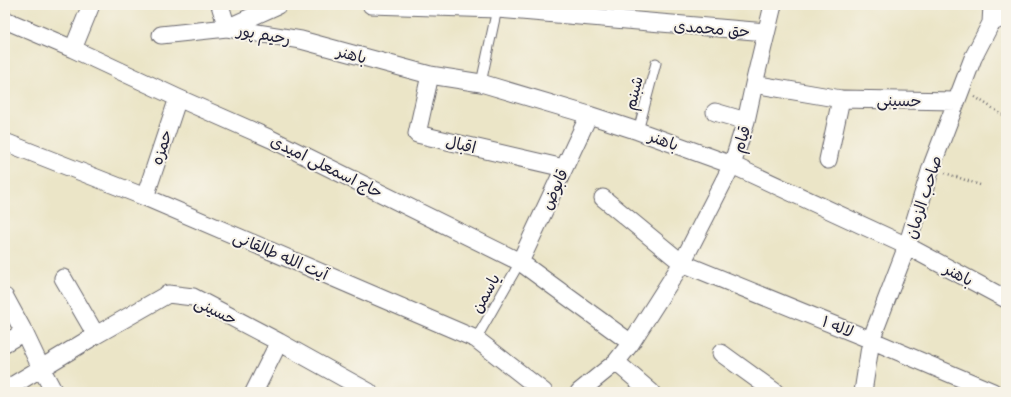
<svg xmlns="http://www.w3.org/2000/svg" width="1011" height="397" font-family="'Indie Flower','Playpen Sans Arabic',sans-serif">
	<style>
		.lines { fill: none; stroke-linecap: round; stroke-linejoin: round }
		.service-casing { stroke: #68666c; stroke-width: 11 }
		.minor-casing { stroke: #68666c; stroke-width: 19 }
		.path { stroke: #68666c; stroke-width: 2.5; stroke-dasharray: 1 3; stroke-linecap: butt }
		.service { stroke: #fff; stroke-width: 9 }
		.minor { stroke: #fff; stroke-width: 17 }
		.labels { text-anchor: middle; stroke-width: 4; stroke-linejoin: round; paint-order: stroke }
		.street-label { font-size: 16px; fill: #22223b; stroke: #f7f3e8 }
	</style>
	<rect width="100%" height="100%" fill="#f7f3e8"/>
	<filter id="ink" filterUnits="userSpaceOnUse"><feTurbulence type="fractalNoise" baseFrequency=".025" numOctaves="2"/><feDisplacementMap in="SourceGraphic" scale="8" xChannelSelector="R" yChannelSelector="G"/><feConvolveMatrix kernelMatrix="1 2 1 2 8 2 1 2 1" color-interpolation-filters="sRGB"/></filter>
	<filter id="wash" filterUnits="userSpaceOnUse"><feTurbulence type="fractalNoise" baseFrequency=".012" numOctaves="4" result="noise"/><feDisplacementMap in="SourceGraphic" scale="16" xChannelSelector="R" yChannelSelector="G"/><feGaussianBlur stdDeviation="0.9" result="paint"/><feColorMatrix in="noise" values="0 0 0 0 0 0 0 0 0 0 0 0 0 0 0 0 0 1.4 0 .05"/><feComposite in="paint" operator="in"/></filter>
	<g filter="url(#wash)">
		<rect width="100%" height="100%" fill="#ebe5c7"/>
	</g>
	<g filter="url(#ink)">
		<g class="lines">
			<!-- service casing -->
			<g class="service-casing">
				<path id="service" d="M481,83l16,-74
					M638,131l18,-68
					M476,339l44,-77"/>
			</g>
			<!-- minor casing -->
			<g class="minor-casing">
				<path id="minor" d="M220,5l7,23
					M371,5l126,4 269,23
					M5,20l68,29 105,49 93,41 249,123 111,81
					M991,23l15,-7
					M227,28l51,-23
					M161,35l66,-7 74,12 129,35 51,8 108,32 49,16 94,34 175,81 99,53
					M73,49l18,-44
					M430,75l-13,59 147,34
					M754,84l87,15 115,2
					M715,112l31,9
					M5,142l140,55 331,142 68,53
					M828,160l13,-61
					M145,197l33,-99
					M603,198l79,65 189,77 122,52
					M520,262l69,-147
					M63,278l33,57
					M5,297l19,35 17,36 13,24
					M5,343l19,-11
					M721,353l54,39
					M616,362l35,30
					M5,390l91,-55 72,-41 25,3 86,45 90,50
					M254,392l25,-50
					M579,392l37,-30 15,-19 51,-80 50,-98 14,-44 8,-37 19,-79
					M863,392l8,-52 36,-94 24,-78 42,-110 18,-35 1,-18"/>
			</g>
			<!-- path -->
			<path class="path" d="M975,97l30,19
				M945,173l35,12"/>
			<!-- service -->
			<use href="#service" class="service"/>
			<!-- minor -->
			<use href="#minor" class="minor"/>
		</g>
	</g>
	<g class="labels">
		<!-- street labels -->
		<g class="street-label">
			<text transform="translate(712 28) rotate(5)" y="6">حق محمدی</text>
			<text transform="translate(264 34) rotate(10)" y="6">رحیم پور</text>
			<text transform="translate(352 54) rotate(15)" y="6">باهنر</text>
			<text transform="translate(633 93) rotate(-76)" y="6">شبنم</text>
			<text transform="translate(899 100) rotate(1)" y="6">حسینی</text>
			<text transform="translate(741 139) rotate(-73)" y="6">قیام</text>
			<text transform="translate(664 140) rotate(20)" y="6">باهنر</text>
			<text transform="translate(461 144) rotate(13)" y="6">اقبال</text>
			<text transform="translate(161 147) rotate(-72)" y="6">حمزه</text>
			<text transform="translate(327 166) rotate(26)" y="6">حاج اسمعلی امیدی</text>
			<text transform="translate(554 189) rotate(-65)" y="6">قابوض</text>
			<text transform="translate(923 197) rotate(-72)" y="6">صاحب الزمان</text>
			<text transform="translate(281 255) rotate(23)" y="6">آیت الله طالقانی</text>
			<text transform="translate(959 274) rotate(28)" y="6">باهنر</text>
			<text transform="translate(485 293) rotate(-61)" y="6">یاسمن</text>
			<text transform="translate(216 310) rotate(26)" y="6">حسینی</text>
			<text transform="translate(838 326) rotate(22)" y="6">لاله ۱</text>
		</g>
	</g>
	<!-- margin -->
	<rect width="1011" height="397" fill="none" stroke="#f7f3e8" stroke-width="20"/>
</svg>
